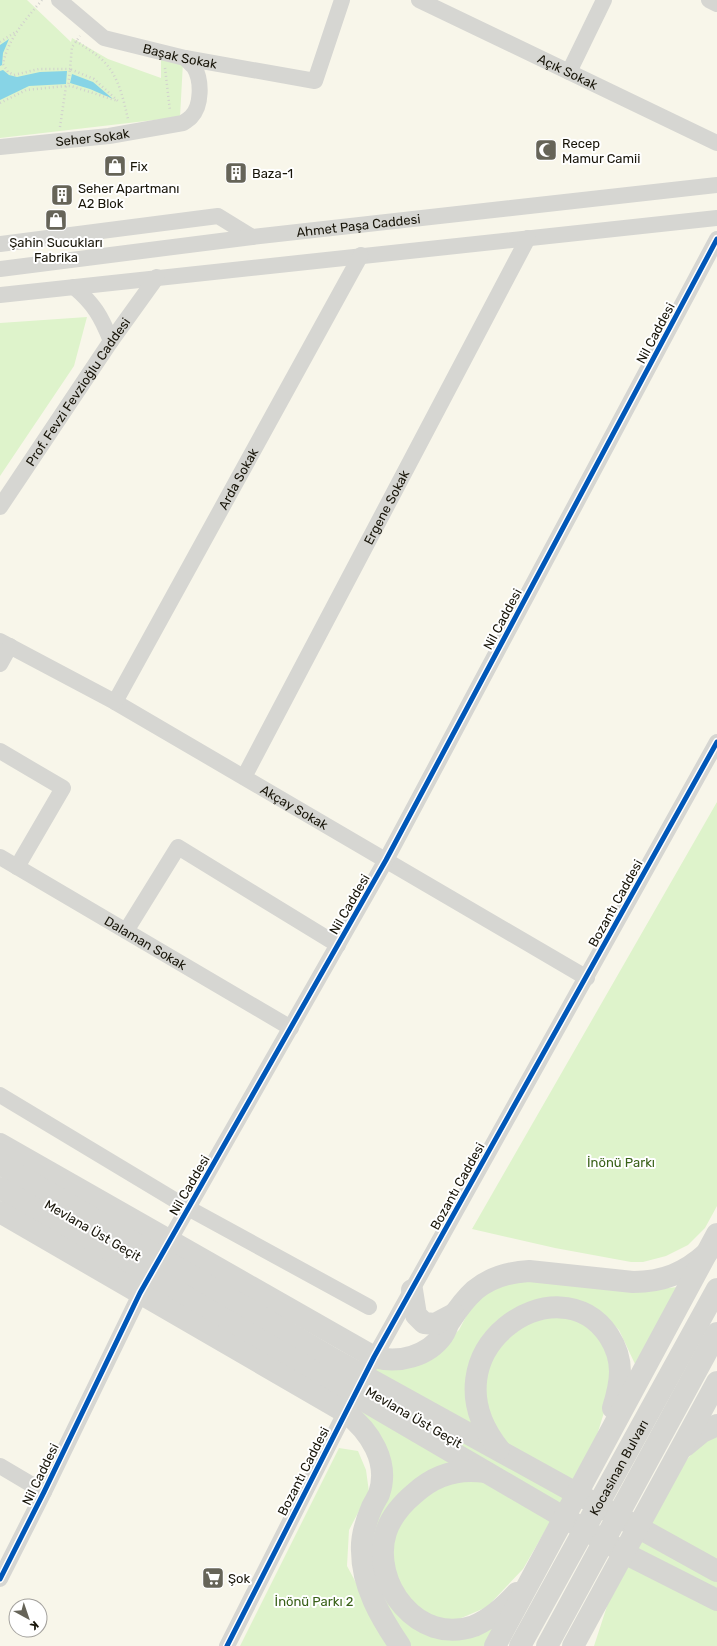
<svg xmlns="http://www.w3.org/2000/svg" width="717" height="1646" font-family="Rubik,sans-serif">
	<style>
		.green { fill: #def3cb }
		.water { fill: #87d4e6 }
		.lines { fill: none; stroke-linecap: round; stroke-linejoin: round }
		.path { stroke: #d1d1cd; stroke-width: 2.5; stroke-dasharray: 1 3; stroke-linecap: butt }
		.minor { stroke: #d6d6d2; stroke-width: 16 }
		.highway { stroke: #d6d6d2; stroke-width: 22 }
		.cycleway-casing { stroke: #fff; stroke-width: 8 }
		.cycleway { stroke: #0057b8; stroke-width: 5 }
		.labels { text-anchor: middle; stroke-width: 4; stroke-linejoin: round; paint-order: stroke }
		.street-label { font-size: 13px; fill: #181509; stroke: #fff }
		.poi-label { font-size: 13px; fill: #181509; stroke: #fff; text-anchor: start }
		.park-label { font-size: 13px; fill: #396118; stroke: #fff }
	</style>
	<rect width="100%" height="100%" fill="#f8f6ea"/>
	<!-- green -->
	<path class="green" d="M0,0h27l44,42 1,-4 36,21 53,19v-23l22,7 -3,55 -180,21z
		M87,317l-13,49 -74,110v-153z
		M717,802v404l-12,22 -17,17 -22,11 -23,6h-12l-76,-14 -83,-19z
		M529,1277l110,14 39,-4 -43,77 -16,-34 -24,-22 -31,9 21,7 16,16 14,37 -22,71 -70,121 -36,38 -28,12 -55,1 95,3 -12,23h-76l-17,-25 -21,-38 -4,-46 17,-43 -31,-86 23,-42 59,-16 22,-20 13,-25 22,-18z
		M717,1434v212h-123l15,-46 71,-132 18,-22z
		M339,1448l19,3 8,19 3,22 -20,38 -2,36 43,80h-150z"/>
	<!-- water -->
	<path class="water" d="M9,39l-6,14 -1,12 -2,1v-21z
		M3,70l6,5 8,2 23,-5 27,-1 -1,13 -37,2 -29,14v-29z
		M72,74l21,8 20,17 -23,-10 -20,-6z"/>
	<g class="lines">
		<!-- path -->
		<path class="path" d="M42,0c-17,20 -34,39 -39,64l5,8 6,3 25,-6h31l2,-22 8,-11
			M76,41c12,8 26,16 34,28 10,14 14,33 18,50
			M0,42l17,-11
			M165,68l5,43
			M0,103l26,-13 40,-4h5l47,15 -24,-22 -24,-10 -2,17
			M60,127l6,-41"/>
		<!-- minor -->
		<g class="minor">
			<path id="s1" d="M59,0l45,38 81,20 130,23 27,-81"/>
			<path id="s2" d="M419,0l298,143"/>
			<path d="M709,0l8,4"/>
			<path d="M569,72l35,-72"/>
			<path id="s3" d="M0,147l109,-11 74,-13c3,-2 6,-4 8,-6 11,-11 11,-37 3,-50 -3,-3 -6,-6 -9,-9"/>
			<path d="M0,244l218,-28 34,21"/>
			<path id="s4" d="M0,269l252,-32 465,-52"/>
			<path d="M74,287c20,17 27,29 37,54"/>
			<path d="M0,295l717,-77"/>
			<path id="s5" d="M0,507l111,-166 46,-64"/>
			<path id="s6" d="M0,641l115,61 472,276"/>
			<path d="M0,664l10,-18"/>
			<path id="s7" d="M115,702l246,-447"/>
			<path d="M0,751l63,37 -46,79"/>
			<path id="s8" d="M244,777l284,-539"/>
			<path id="s9" d="M0,857l291,171"/>
			<path d="M126,931l52,-84 160,98"/>
			<path d="M0,1095l188,113 181,99"/>
			<path d="M164,1250l222,-390 331,-621"/>
			<path d="M370,1365l347,-623"/>
			<path d="M0,1466l44,26"/>
			<path d="M0,1579l44,-87 101,-208"/>
			<path d="M227,1646l123,-243"/>
		</g>
		<!-- highway -->
		<g class="highway">
			<path d="M0,1144l374,213c25,7 54,-1 69,-22 3,-4 4,-10 7,-14 7,-11 15,-22 25,-31 16,-13 35,-18 54,-19l104,11c30,0 52,-9 74,-29"/>
			<path d="M0,1164l335,196 382,211"/>
			<path d="M0,1188l630,368 87,44"/>
			<path d="M0,1212l345,200c25,19 45,50 34,82 -2,4 -5,9 -7,13 -6,14 -11,30 -10,44 0,35 19,67 38,95"/>
			<path d="M412,1290l4,25 8,8 11,1 19,-10"/>
			<path d="M685,1446l17,-14 15,-7"/>
			<path d="M499,1449c-78,-98 60,-190 110,-113 16,25 12,46 4,72"/>
			<path d="M485,1472c-26,-4 -50,3 -70,21 -12,10 -24,24 -29,39 -16,51 32,114 88,94 17,-7 31,-20 43,-33"/>
			<path d="M495,1646l222,-412"/>
			<path id="s10" d="M520,1646l197,-357"/>
			<path d="M547,1646l170,-313"/>
			<path d="M573,1646l144,-264"/>
		</g>
		<!-- cycleway casing -->
		<g class="cycleway-casing">
			<path id="cycleway" d="M0,1579l44,-87 96,-199 246,-433 331,-621
				M227,1646l147,-289 343,-615"/>
		</g>
		<!-- cycleway -->
		<use href="#cycleway" class="cycleway"/>
	</g>
	<!-- icons -->
	<defs>
		<g id="mosque-square" transform="scale(1.15)"><rect x="-9" y="-9" width="18" height="18" rx="4" fill="#666458" stroke="#fff"/><path d="M3.5-4.9A6 6 0 1 0 3.5 4.9A5 5 0 1 1 3.5-4.9Z" fill="#fff"/></g>
		<g id="shop-square" transform="scale(1.15)"><rect x="-9" y="-9" width="18" height="18" rx="4" fill="#666458" stroke="#fff"/><path d="M-5-2.5h2.3a2.7 3.5 0 0 1 5.4 0H5L5.5 6h-11ZM-1.5-2.5h3a1.5 2.3 0 0 0-3 0Z" fill="#fff"/></g>
		<g id="building-square" transform="scale(1.15)"><rect x="-9" y="-9" width="18" height="18" rx="4" fill="#666458" stroke="#fff"/><path d="M-4-6H4V6H1V3H-1V6H-4ZM-2.5-4.3h1.7v1.8h-1.7ZM.8-4.3h1.7v1.8H.8ZM-2.5-1h1.7V.8h-1.7ZM.8-1h1.7V.8H.8Z" fill="#fff"/></g>
		<g id="supermarket-square" transform="scale(1.15)"><rect x="-9" y="-9" width="18" height="18" rx="4" fill="#666458" stroke="#fff"/><path d="M-6-5.5h2.5l.6 2H6L4.5 2H-2.5L-4.4-4H-6ZM-1.5 3.2a1.3 1.3 0 1 0 .1 0ZM3 3.2a1.3 1.3 0 1 0 .1 0Z" fill="#fff"/></g>
	</defs>
	<g fill-rule="evenodd">
		<use href="#mosque-square" x="546" y="150"/>
		<use href="#shop-square" x="115" y="166"/>
		<use href="#building-square" x="236" y="173"/>
		<use href="#building-square" x="62" y="195"/>
		<use href="#shop-square" x="56" y="220"/>
		<use href="#supermarket-square" x="213" y="1578"/>
	</g>
	<g class="labels">
		<!-- street labels -->
		<g class="street-label">
			<text dy="5" stroke="none"><textPath href="#s1" startOffset="137">Başak Sokak</textPath></text>
			<text dy="5" stroke="none"><textPath href="#s2" startOffset="165">Açık Sokak</textPath></text>
			<text dy="5" stroke="none"><textPath href="#s3" startOffset="93">Seher Sokak</textPath></text>
			<text dy="5" stroke="none"><textPath href="#s4" startOffset="361">Ahmet Paşa Caddesi</textPath></text>
			<text transform="translate(655 333) rotate(-62)" y="5">Nil Caddesi</text>
			<text dy="5" stroke="none"><textPath href="#s5" startOffset="139">Prof. Fevzi Fevzioğlu Caddesi</textPath></text>
			<text dy="5" stroke="none"><textPath href="#s7" startOffset="255">Arda Sokak</textPath></text>
			<text dy="5" stroke="none"><textPath href="#s8" startOffset="305">Ergene Sokak</textPath></text>
			<text transform="translate(502 619) rotate(-62)" y="5">Nil Caddesi</text>
			<text dy="5" stroke="none"><textPath href="#s6" startOffset="338">Akçay Sokak</textPath></text>
			<text transform="translate(615 903) rotate(-61)" y="5">Bozantı Caddesi</text>
			<text transform="translate(349 904) rotate(-60)" y="5">Nil Caddesi</text>
			<text dy="5" stroke="none"><textPath href="#s9" startOffset="169">Dalaman Sokak</textPath></text>
			<text transform="translate(189 1185) rotate(-60)" y="5">Nil Caddesi</text>
			<text transform="translate(457 1186) rotate(-61)" y="5">Bozantı Caddesi</text>
			<text transform="translate(93 1230) rotate(30)" y="5">Mevlana Üst Geçit</text>
			<text transform="translate(414 1417) rotate(30)" y="5">Mevlana Üst Geçit</text>
			<text dy="5" stroke="none"><textPath href="#s10" startOffset="204">Kocasinan Bulvarı</textPath></text>
			<text transform="translate(303 1471) rotate(-63)" y="5">Bozantı Caddesi</text>
			<text transform="translate(40 1474) rotate(-64)" y="5">Nil Caddesi</text>
		</g>
		<!-- poi labels -->
		<g class="poi-label">
			<text x="562" y="148">Recep<tspan x="562" dy="15">Mamur Camii</tspan></text>
			<text x="130" y="171">Fix</text>
			<text x="252" y="178">Baza-1</text>
			<text x="78" y="193">Seher Apartmanı<tspan x="78" dy="15">A2 Blok</tspan></text>
			<text x="56" y="247" text-anchor="middle">Şahin Sucukları<tspan x="56" dy="15">Fabrika</tspan></text>
			<text x="228" y="1583">Şok</text>
		</g>
		<!-- park labels -->
		<g class="park-label">
			<text x="621" y="1167">İnönü Parkı</text>
			<text x="314" y="1606">İnönü Parkı 2</text>
		</g>
	</g>
	<!-- north arrow -->
	<g transform="translate(28 1618) rotate(140)"><circle r="19" fill="#ffffff" stroke="#a3a19d"/>
	<path d="M0-3L7 15L0 10L-7 15Z" fill="#666458"/>
	<text y="-6" font-size="11" font-weight="bold" text-anchor="middle" fill="#181509">K</text>
	</g>
</svg>
